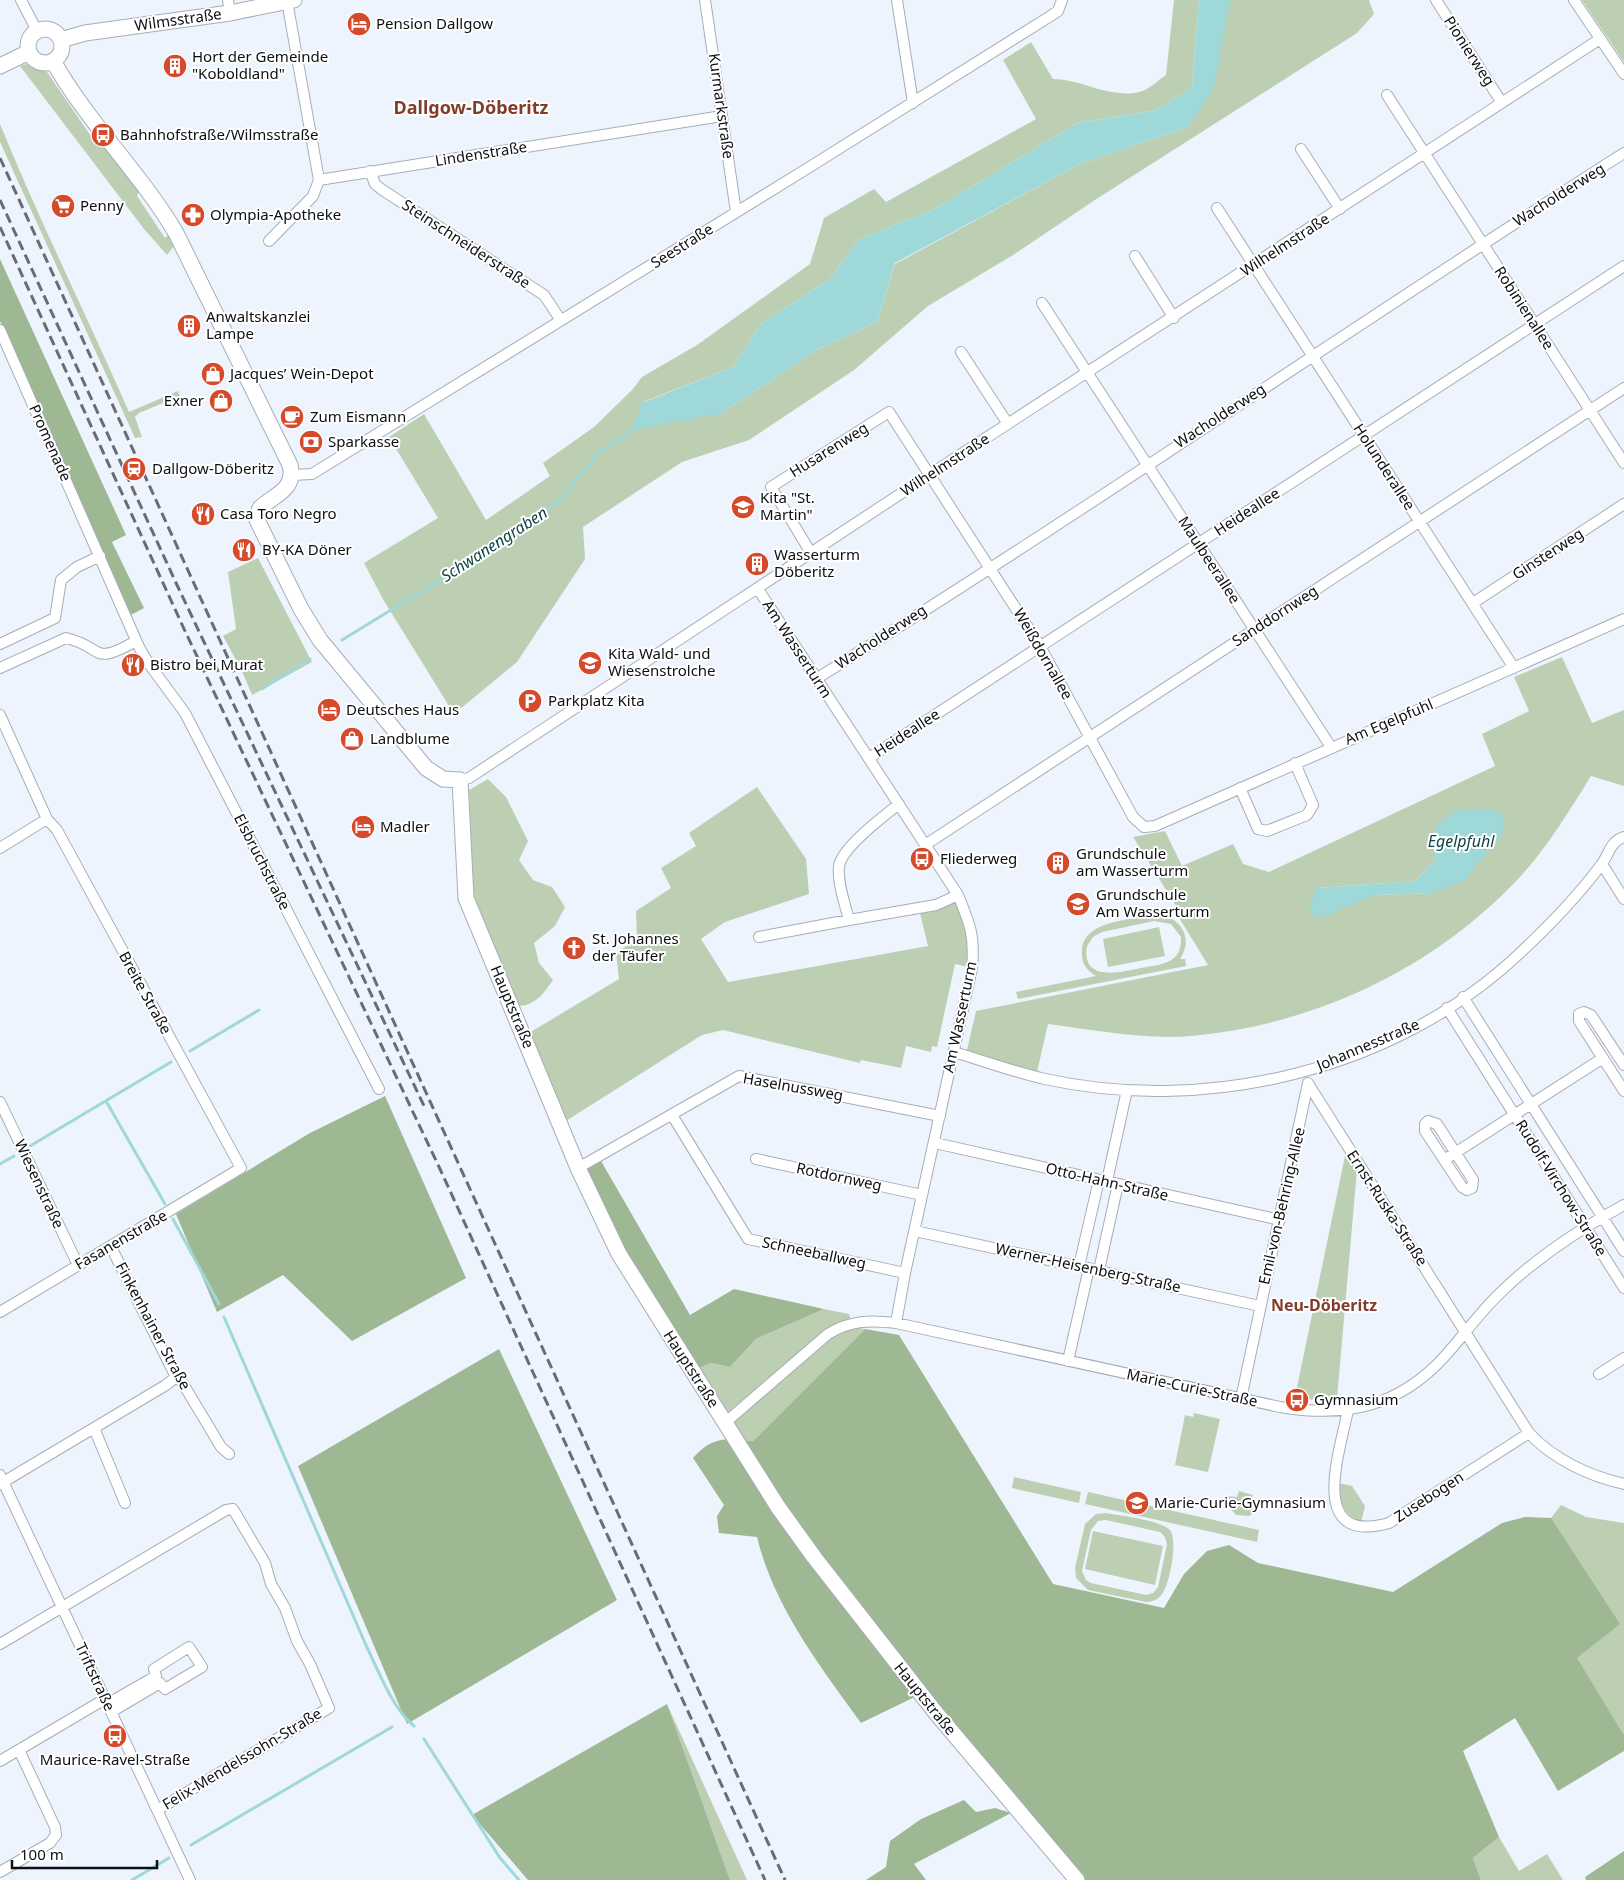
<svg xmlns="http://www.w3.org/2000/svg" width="1624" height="1880" font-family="'Noto Sans',sans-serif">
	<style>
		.green { fill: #bccfb3; fill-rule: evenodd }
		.forest { fill: #9eb893 }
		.water { fill: #9fd8d9 }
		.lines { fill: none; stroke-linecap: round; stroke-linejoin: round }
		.stream { stroke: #9fd8d9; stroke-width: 3 }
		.street-casing { stroke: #a7adb6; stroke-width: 12 }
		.secondary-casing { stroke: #a7adb6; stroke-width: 17 }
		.street { stroke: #fff; stroke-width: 10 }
		.secondary { stroke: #fff; stroke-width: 15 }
		.rail { stroke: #696d73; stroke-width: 3; stroke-dasharray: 10 5; stroke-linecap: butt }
		.labels { text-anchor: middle; stroke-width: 4; stroke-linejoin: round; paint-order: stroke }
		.street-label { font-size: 15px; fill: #0d0f12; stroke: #fff }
		.poi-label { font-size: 15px; fill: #0d0f12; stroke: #fff; text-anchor: start }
		.water-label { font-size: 16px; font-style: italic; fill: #0f4344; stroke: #fff }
		.neighbourhood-label { font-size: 16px; font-weight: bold; fill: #823c2c; stroke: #fff }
		.quarter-label { font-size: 18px; font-weight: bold; fill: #823c2c; stroke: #fff }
	</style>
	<rect width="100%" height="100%" fill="#eef4fe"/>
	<!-- green -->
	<path class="green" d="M1174,0h25l-7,87 -35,23 -80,13 -142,86 -76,30 -29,40 -69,45 -28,43 -90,35 77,12 98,-65 59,-27 18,-58 183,-99 110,-38 42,-127h139l5,14 -17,19 -259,165 -85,57 -85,51 -74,64 -105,70 -67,22 -99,65 2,32 -68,103 -63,52 -70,-113 -20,-38 74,-45 -49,-81 35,-23 62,106 64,-44 -7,-13 51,-36 38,-37 10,-13 55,-32 113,-81 14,-46 50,-29 12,13 150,-83 -33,-59 28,-18 22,37c28,0 57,20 86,13 10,-2 19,-12 27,-17z
		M1582,0h42v62z
		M26,64l21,8 48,70 5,-2 40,49 -3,7 28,42 5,-5 6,10 -9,12 -23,-26 -124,-163z
		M0,124c40,98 87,192 129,288l49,-21 2,5 -41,17 -4,4 7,20 -7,1 -135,-296z
		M258,558l54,104 -60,33 -10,-24 -19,-35 13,-7 -8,-57z
		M1562,657l30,66 32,-13v76l-33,-10c-22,35 -44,72 -72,102 -85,91 -205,147 -328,158 -47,4 -96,-6 -143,-12l-11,48 -58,-16 -12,-6 9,-39 232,-46 -33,-54 3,-2 -45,-72 32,-6 17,35 51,-22 10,20 26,8 226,-106 -13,-32 47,-23 -15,-34zM1435,860l-3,33 -58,2 -58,-7 99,-7z
		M488,779l18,18 22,44 -9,19 14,20 19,7 13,20 -10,19 -21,17 5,20 14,17c-9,13 -18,26 -35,26l-45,-109 -4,-107z
		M757,787l49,72 3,35 -84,28 -24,17 27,43 200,-36 -9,-37 39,-14 14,34v39l-17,-4 -18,83 -5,-1 -1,6 -25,-6 -5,22 -40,-8 -1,3 -137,-33 -21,5 -141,89 -37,-88 95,-57 -3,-26 21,-14 -1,-28 35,-23 -10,-20 35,-22 -7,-13z
		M1157,915c24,1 37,24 23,44h5l1,7 -168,33 -2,-7 80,-16c-7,-4 -14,-11 -14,-21 -3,-36 51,-35 75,-40zM1154,921l17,3 10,13c0,8 -1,16 -7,21 -8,7 -23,8 -33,10 -21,4 -60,15 -54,-22l6,-9 9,-5z
		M1159,927l6,29 -57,11 -5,-28z
		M1346,1151l11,19 -20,228 -32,2 -10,-3z
		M824,1309l25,5 4,13 12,2 -112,112 -13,-1 -7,-14 2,-6 -18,-23 -18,-29 12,-5 19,4 26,-28z
		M1194,1413l26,6 -12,53 -33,-7 10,-50 8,2z
		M1014,1477l67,15 -2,11 -67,-15z
		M1338,1483l14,3 13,20 -4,16c-19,-8 -21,-20 -23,-39z
		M1239,1491l14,4 -1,5 10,3 -4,7 -9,6 -13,-1 -10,-11 1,-8 10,1z
		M1088,1492l171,38 -2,12 -172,-38z
		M1561,1505l25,12 38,6v212l-48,-78 -25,-139z
		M1106,1513c15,3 54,7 64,17 8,10 0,54 -8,64 -4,6 -10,8 -16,8l-58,-12 -12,-12 -1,-10 10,-44 11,-10zM1106,1520l54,12 5,5 2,7 -9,43 -5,6 -7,2 -55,-12 -5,-3 -4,-9 9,-41 7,-9z
		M1093,1531l70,15 -8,39 -70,-16z
		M667,1704l80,176h-17z
		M1499,1837l20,34 28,-17 16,26h-82l-8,-22z"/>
	<!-- forest -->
	<path class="forest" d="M0,259l126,276 -14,7 32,66 -15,8 -129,-295z
		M385,1096l81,182 -114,63 -69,-66 -66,37 -41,-98 134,-81z
		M601,1161l89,154 44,-26 90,20 -68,30 -26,28 -19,-4 -12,5 -77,-119 -37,-80z
		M865,1329l34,6 154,249 111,24 20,-34 23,-23 22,-6 29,18 135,29 109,-69 23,-6 26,1 69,106 -43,34 47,77v16l-66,40 -43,-73 -52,33 36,86 -26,21 8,22h-398l-160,-187 -62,30c-42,-58 -87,-116 -104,-186l-38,-4 -2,-17 7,-11 -31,-47c19,-22 34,-20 60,-17z
		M499,1349l118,251 -210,124 -109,-258z
		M667,1704l63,176h-202l-56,-65z
		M964,1800l12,12 19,-4 16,5 -97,51 12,16h-60l20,-13 4,-26 31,-22z
		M1624,1851v29h-38l-1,-3z"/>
	<!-- water -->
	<path class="water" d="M1199,0h31l-16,88 -26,39 -110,38 -183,98 -18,59 -59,27 -98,65 -89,16 11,-27 91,-36 28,-43 69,-45 29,-40 76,-30 142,-86 80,-13 35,-23z
		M1490,809l15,7 -5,22 -36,43 -32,12 -58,2 -53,23 -12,-6 7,-24 99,-7 20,-21 -4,-24c19,-29 26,-26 59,-27z"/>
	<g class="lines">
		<!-- stream -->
		<path class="stream" d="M342,640l142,-87 72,-50 44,-51 31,-22
			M262,689l48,-30
			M190,1051l69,-41
			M106,1101l59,103
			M30,1146l141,-84
			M0,1164l14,-8
			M173,1219l46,85
			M224,1317l141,326c12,25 27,65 49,83
			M424,1739l76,119 19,22
			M191,1845l201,-118
			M132,1880l37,-22"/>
		<!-- street casing -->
		<g class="street-casing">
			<path id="street" d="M21,0l16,31
				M228,0l2,13
				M705,0l31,212
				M897,0l16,103
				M1436,0l66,103
				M1574,0l50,74
				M287,1l32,179
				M1387,95l237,368
				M1301,149l39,60
				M370,171l5,13 6,5 163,106 16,24
				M319,180l403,-64
				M1217,208l297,460
				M269,241l44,-45 6,-16
				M1135,256l39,62
				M1042,303l289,444
				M0,330l139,317 10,17 36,49 194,376
				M961,352l47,72
				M292,475l20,-1 496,-306 241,-151 9,-6 4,-11
				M811,553l-40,-66 118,-75 151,234 93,171 11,10 11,-1 469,-207
				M758,589l200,306c12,29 17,41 14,73l-67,305 -9,50
				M1473,603l151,-99
				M0,644l55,-26 6,-38 16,-13 23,-11
				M0,668l66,-30c39,9 24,29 70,3
				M816,679c273,-170 537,-353 808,-526
				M0,715l47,104 10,11 184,338 -241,144
				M869,758l755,-492
				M460,780l9,-2 460,-303 671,-436
				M1240,788l18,41 9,2 40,-16 6,-10 -18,-42
				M899,804c-15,12 -57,43 -60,62 -2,16 6,38 10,54l87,-15 22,-10
				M925,845l699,-457
				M0,848l47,-29
				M1602,864l22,35
				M759,937l90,-17
				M1463,997l161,254
				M1447,1008l177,280
				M954,1052c30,9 60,20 91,27 164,36 353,-10 475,-126 29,-27 57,-56 81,-88 8,-10 9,-24 23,-28
				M1624,1065l-33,-50 -7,-3 -5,2v7l45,70
				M1309,1085l220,348c24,26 60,43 95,51
				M0,1102l78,163
				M672,1115l76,124 157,34
				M1428,1121l9,3 36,56 -1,8 -5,2 -5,-3 -37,-56v-7z
				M935,1143l345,77
				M756,1159l166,36
				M1444,1160l159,-102
				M578,1168l161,-92 201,40
				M1107,1181l20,-91
				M915,1231l345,75
				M111,1247l65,130 6,5 39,65 8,7
				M1079,1266l20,-86
				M1099,1270l19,-86
				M1068,1361l21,-93
				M1599,1374l25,-16
				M1241,1399l67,-316
				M1348,1410c-8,42 -42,136 41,113l140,-90
				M726,1422l102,-88c23,-14 42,-14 68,-11l384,84c66,11 119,0 165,-51 19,-21 35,-44 55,-63 36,-35 80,-64 124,-88
				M94,1428l31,75
				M0,1475l190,405
				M0,1484l166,-99 10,-8
				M0,1644l226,-134 7,-1 32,54 6,21 14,24 12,33 13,23 19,44 -172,102
				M107,1704l49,-28 -2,-7 35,-22 13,20 -37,22 -5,-6 -49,29
				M0,1761l105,-62
				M0,1872l50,-29 6,-8 -1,-8 -36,-77"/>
		</g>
		<!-- secondary casing -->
		<g class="secondary-casing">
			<path id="secondary" d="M28 46a17 17 0 1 1 34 0a17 17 0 1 1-34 0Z
				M61,40l24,-7 145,-20 64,-13
				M53,61c35,62 87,111 123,172l114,232c6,25 -15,29 -30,43l-3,12 44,89 19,31 106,128 17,11 17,1 6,118 112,270 41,86 159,253 36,50 122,156 141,167
				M0,66l29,-14"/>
		</g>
		<!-- street -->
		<use href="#street" class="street"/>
		<!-- secondary -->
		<use href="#secondary" class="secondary"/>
		<!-- rail -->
		<path class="rail" d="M0,158l785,1722
			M0,200l177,385 248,523
			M0,227l185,404 255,538 325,711"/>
	</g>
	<!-- icons -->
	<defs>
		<g id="hotel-disc" transform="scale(1.25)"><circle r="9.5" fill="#d44a2b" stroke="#fff"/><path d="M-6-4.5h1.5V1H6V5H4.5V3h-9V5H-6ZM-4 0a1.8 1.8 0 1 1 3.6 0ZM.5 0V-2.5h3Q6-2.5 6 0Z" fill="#fff"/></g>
		<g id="building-disc" transform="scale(1.25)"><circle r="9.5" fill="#d44a2b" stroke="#fff"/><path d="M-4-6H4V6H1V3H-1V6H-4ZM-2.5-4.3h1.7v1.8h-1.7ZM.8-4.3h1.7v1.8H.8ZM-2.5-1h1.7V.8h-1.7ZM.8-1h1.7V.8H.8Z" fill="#fff"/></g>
		<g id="bus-disc" transform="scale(1.25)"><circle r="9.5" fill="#d44a2b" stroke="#fff"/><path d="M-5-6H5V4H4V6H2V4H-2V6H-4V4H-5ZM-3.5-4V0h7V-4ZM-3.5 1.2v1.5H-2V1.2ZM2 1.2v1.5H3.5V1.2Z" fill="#fff"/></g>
		<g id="supermarket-disc" transform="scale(1.25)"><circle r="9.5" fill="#d44a2b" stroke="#fff"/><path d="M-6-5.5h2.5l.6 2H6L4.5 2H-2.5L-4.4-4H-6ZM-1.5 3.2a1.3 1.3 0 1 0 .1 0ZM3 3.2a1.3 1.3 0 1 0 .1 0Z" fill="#fff"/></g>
		<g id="pharmacy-disc" transform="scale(1.25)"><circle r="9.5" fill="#d44a2b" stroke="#fff"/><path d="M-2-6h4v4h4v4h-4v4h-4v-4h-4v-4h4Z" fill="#fff"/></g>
		<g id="shop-disc" transform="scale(1.25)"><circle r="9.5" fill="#d44a2b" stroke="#fff"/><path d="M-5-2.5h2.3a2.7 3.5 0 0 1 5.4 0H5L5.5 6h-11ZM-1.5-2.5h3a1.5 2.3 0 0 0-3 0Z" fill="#fff"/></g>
		<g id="cafe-disc" transform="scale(1.25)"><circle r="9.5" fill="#d44a2b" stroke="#fff"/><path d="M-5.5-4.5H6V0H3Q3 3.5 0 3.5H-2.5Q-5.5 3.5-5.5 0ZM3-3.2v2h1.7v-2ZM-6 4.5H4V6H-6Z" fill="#fff"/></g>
		<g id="bank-disc" transform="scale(1.25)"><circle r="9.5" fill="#d44a2b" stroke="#fff"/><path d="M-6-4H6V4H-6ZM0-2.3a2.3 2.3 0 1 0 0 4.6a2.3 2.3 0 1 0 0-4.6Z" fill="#fff"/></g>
		<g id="station-disc" transform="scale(1.25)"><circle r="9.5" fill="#d44a2b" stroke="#fff"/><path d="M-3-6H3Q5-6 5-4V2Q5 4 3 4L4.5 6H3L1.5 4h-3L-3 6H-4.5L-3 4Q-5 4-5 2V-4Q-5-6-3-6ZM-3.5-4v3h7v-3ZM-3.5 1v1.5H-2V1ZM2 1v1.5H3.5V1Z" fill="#fff"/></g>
		<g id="school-disc" transform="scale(1.25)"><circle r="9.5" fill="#d44a2b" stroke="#fff"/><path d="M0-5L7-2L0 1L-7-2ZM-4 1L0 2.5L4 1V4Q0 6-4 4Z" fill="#fff"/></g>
		<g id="restaurant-disc" transform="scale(1.25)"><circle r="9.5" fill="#d44a2b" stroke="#fff"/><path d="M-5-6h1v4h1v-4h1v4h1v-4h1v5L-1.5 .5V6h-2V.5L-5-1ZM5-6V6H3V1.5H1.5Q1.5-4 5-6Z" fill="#fff"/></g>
		<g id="parking-disc" transform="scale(1.25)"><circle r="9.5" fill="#d44a2b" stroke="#fff"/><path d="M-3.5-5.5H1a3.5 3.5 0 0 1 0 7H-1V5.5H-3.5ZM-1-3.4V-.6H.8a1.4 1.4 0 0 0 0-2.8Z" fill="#fff"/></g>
		<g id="church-disc" transform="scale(1.25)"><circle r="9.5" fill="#d44a2b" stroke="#fff"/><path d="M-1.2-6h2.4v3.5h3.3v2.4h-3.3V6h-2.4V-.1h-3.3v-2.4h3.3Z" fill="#fff"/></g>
	</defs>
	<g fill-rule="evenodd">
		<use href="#hotel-disc" x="359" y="24"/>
		<use href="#building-disc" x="175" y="66"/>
		<use href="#bus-disc" x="103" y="135"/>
		<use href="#supermarket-disc" x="63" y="206"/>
		<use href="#pharmacy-disc" x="193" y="215"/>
		<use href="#building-disc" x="189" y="326"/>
		<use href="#shop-disc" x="213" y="374"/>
		<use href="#shop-disc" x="221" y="401"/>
		<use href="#cafe-disc" x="292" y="417"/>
		<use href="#bank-disc" x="311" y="442"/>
		<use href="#station-disc" x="134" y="469"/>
		<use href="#school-disc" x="743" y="507"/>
		<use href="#restaurant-disc" x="203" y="514"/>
		<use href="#restaurant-disc" x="244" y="550"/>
		<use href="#building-disc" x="757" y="564"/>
		<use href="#school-disc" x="590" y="663"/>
		<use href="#restaurant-disc" x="133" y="665"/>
		<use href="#parking-disc" x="530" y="701"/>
		<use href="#hotel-disc" x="329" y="710"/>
		<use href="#shop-disc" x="352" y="739"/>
		<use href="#hotel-disc" x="363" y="827"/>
		<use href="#bus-disc" x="922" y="859"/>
		<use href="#building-disc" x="1058" y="863"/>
		<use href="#school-disc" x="1078" y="904"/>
		<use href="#church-disc" x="574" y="948"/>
		<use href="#bus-disc" x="1297" y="1400"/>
		<use href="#school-disc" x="1137" y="1503"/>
		<use href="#bus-disc" x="115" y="1736"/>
	</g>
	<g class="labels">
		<!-- street labels -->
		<g class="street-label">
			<text transform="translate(178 20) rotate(-8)" y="5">Wilmsstraße</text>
			<text transform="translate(1469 51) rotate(57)" y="5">Pionierweg</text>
			<text transform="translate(721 106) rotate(82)" y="5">Kurmarkstraße</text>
			<text transform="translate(481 154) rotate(-9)" y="5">Lindenstraße</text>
			<text transform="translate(1559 195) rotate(-32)" y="5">Wacholderweg</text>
			<text transform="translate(466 244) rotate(33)" y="5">Steinschneiderstraße</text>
			<text transform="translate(1285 245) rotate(-33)" y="5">Wilhelmstraße</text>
			<text transform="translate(682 246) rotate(-32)" y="5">Seestraße</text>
			<text transform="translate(1524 308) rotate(57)" y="5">Robinienallee</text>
			<text transform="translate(1220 416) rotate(-33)" y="5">Wacholderweg</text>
			<text transform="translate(50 443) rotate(66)" y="5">Promenade</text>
			<text transform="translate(829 450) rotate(-32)" y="5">Husarenweg</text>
			<text transform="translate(945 465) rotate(-33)" y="5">Wilhelmstraße</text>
			<text transform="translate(1384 467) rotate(57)" y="5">Holunderallee</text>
			<text transform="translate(1247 512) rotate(-33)" y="5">Heideallee</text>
			<text transform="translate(1548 554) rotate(-33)" y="5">Ginsterweg</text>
			<text transform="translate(1209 560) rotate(57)" y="5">Maulbeerallee</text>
			<text transform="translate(1275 616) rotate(-33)" y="5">Sanddornweg</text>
			<text transform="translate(881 637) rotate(-33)" y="5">Wacholderweg</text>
			<text transform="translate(797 649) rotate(57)" y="5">Am Wasserturm</text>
			<text transform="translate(1043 654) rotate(60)" y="5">Weißdornallee</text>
			<text transform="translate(1389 722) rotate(-23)" y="5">Am Egelpfuhl</text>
			<text transform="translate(907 733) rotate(-33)" y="5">Heideallee</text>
			<text transform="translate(262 862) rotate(63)" y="5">Elsbruchstraße</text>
			<text transform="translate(145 993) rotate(61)" y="5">Breite Straße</text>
			<text transform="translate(512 1007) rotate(67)" y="5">Hauptstraße</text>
			<text transform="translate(960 1017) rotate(-78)" y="5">Am Wasserturm</text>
			<text transform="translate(1368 1045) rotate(-23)" y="5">Johannesstraße</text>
			<text transform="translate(793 1087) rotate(10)" y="5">Haselnussweg</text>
			<text transform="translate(839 1177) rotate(12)" y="5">Rotdornweg</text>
			<text transform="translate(1107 1182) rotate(13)" y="5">Otto-Hahn-Straße</text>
			<text transform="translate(39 1184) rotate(65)" y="5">Wiesenstraße</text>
			<text transform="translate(1561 1188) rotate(58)" y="5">Rudolf-Virchow-Straße</text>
			<text transform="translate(1282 1206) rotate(-77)" y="5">Emil-von-Behring-Allee</text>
			<text transform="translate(1387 1208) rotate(57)" y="5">Ernst-Ruska-Straße</text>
			<text transform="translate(121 1240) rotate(-30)" y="5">Fasanenstraße</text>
			<text transform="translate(814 1253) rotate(12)" y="5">Schneeballweg</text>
			<text transform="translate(1088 1268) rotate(12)" y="5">Werner-Heisenberg-Straße</text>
			<text transform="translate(153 1326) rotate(62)" y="5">Finkenhainer Straße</text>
			<text transform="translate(691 1369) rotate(57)" y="5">Hauptstraße</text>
			<text transform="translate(1192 1388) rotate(12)" y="5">Marie-Curie-Straße</text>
			<text transform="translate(1429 1497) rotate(-33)" y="5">Zusebogen</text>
			<text transform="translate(95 1677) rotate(65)" y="5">Triftstraße</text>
			<text transform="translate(925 1699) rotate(51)" y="5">Hauptstraße</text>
			<text transform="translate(242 1759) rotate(-31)" y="5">Felix-Mendelssohn-Straße</text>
		</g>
		<!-- poi labels -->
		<g class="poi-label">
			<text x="376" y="29">Pension Dallgow</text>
			<text x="192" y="62">Hort der Gemeinde<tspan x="192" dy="17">"Koboldland"</tspan></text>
			<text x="120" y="140">Bahnhofstraße/Wilmsstraße</text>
			<text x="80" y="211">Penny</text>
			<text x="210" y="220">Olympia-Apotheke</text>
			<text x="206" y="322">Anwaltskanzlei<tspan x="206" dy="17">Lampe</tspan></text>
			<text x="230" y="379">Jacques’ Wein-Depot</text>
			<text x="204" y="406" text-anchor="end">Exner</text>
			<text x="310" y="422">Zum Eismann</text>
			<text x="328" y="447">Sparkasse</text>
			<text x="152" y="474">Dallgow-Döberitz</text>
			<text x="760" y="503">Kita "St.<tspan x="760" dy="17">Martin"</tspan></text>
			<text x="220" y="519">Casa Toro Negro</text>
			<text x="262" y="555">BY-KA Döner</text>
			<text x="774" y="560">Wasserturm<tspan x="774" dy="17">Döberitz</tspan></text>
			<text x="608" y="659">Kita Wald- und<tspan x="608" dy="17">Wiesenstrolche</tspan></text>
			<text x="150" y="670">Bistro bei Murat</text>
			<text x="548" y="706">Parkplatz Kita</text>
			<text x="346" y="715">Deutsches Haus</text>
			<text x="370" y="744">Landblume</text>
			<text x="380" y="832">Madler</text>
			<text x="1076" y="859">Grundschule<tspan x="1076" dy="17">am Wasserturm</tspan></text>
			<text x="940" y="864">Fliederweg</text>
			<text x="1096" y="900">Grundschule<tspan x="1096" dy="17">Am Wasserturm</tspan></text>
			<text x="592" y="944">St. Johannes<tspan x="592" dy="17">der Täufer</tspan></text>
			<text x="1314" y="1405">Gymnasium</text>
			<text x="1154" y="1508">Marie-Curie-Gymnasium</text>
			<text x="115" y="1765" text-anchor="middle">Maurice-Ravel-Straße</text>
		</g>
		<!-- water labels -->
		<g class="water-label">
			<text transform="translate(494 544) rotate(-33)" y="6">Schwanengraben</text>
			<text x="1461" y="847">Egelpfuhl</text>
		</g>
		<!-- neighbourhood labels -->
		<g class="neighbourhood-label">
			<text x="1324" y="1311">Neu-Döberitz</text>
		</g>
		<!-- quarter labels -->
		<g class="quarter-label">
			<text x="471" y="114">Dallgow-Döberitz</text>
		</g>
	</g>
	<!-- scale -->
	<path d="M12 1860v8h145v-8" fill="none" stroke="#0d0f12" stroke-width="2.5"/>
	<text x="20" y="1860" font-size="15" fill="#0d0f12" stroke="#ffffff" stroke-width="4" paint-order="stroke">100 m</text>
</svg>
